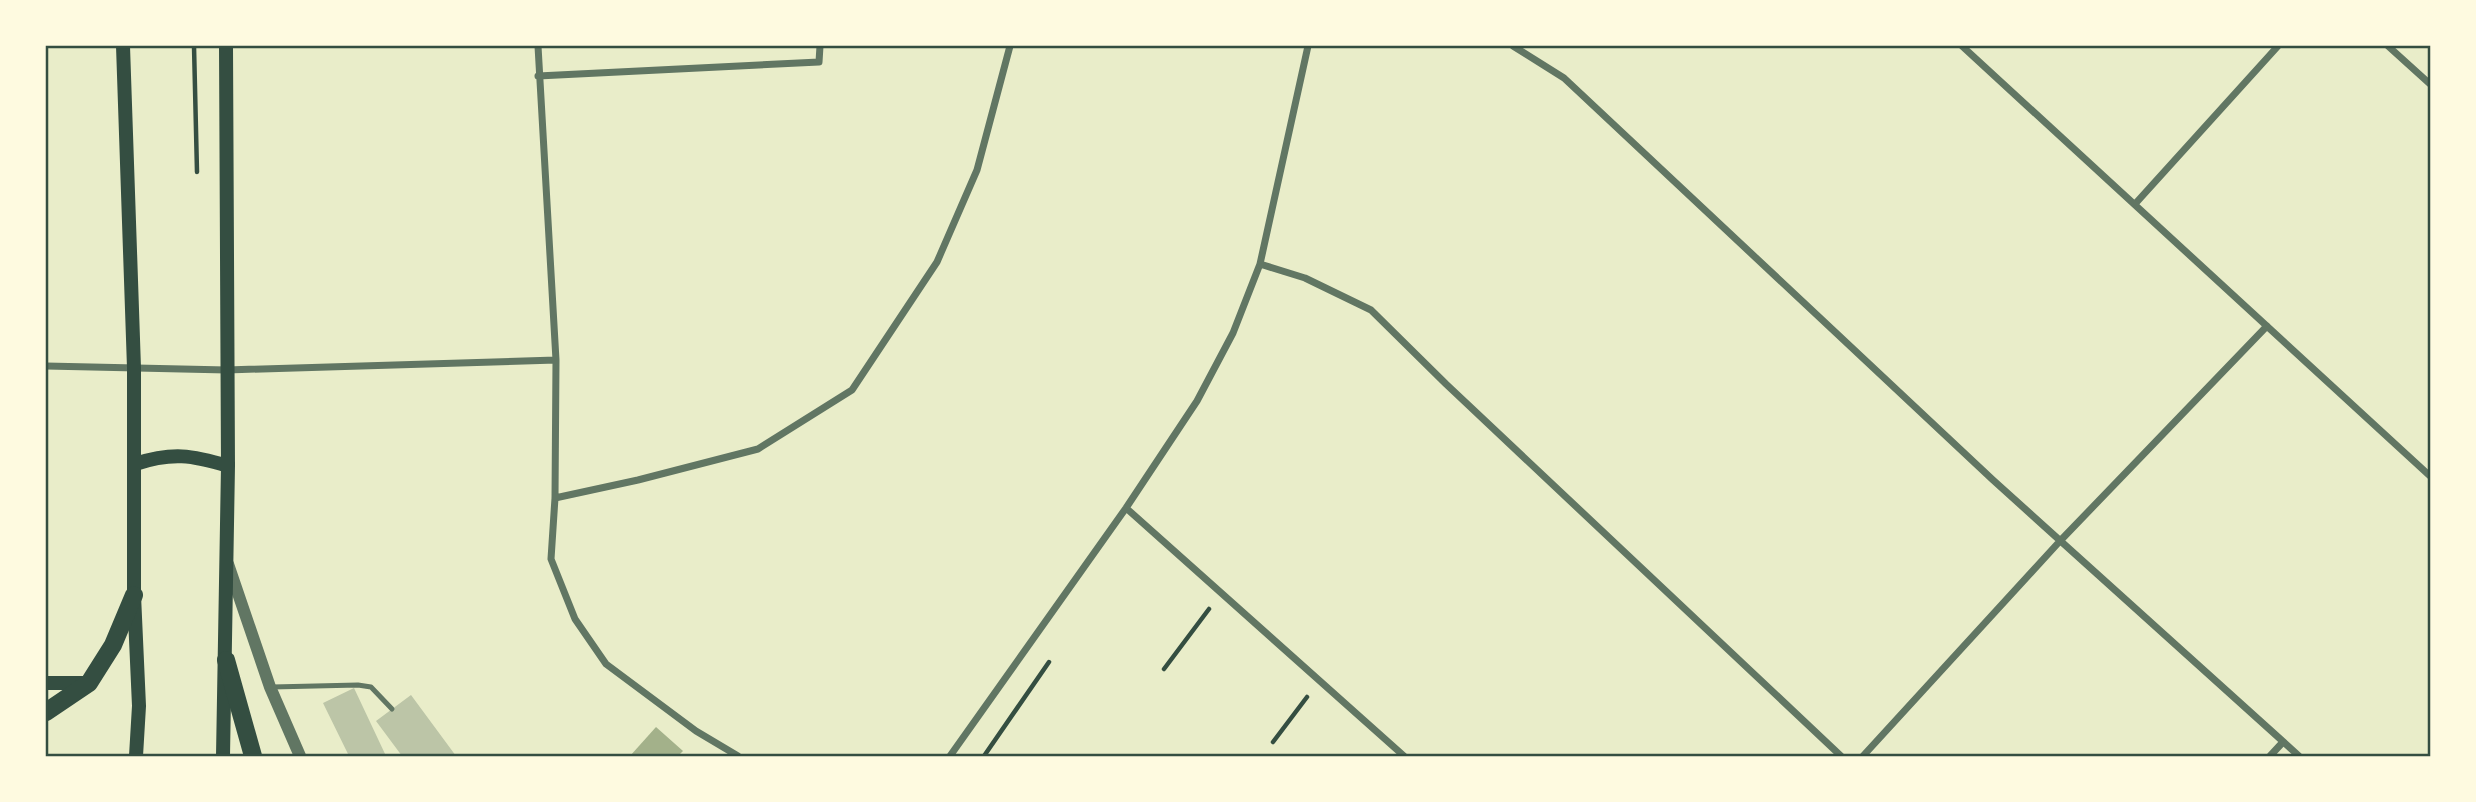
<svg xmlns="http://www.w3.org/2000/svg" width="2476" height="802" font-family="'Sofia Sans Condensed',sans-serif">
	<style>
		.water { fill: #a3b18a }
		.building { fill: #bcc5a7 }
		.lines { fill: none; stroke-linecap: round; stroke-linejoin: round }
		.path { stroke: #344e41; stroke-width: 4.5 }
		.service { stroke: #617663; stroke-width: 5 }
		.minor { stroke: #617663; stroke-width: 7 }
		.tertiary { stroke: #617663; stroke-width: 12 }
		.secondary { stroke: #344e41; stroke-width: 14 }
		.primary { stroke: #344e41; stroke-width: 18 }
		.neatline { fill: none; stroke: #344e41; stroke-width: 2.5 }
	</style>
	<rect width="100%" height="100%" fill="#e9edc9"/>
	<!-- water -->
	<path class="water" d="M656,727l27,24 -5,5h-48z"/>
	<!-- building -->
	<path class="building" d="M354,688l32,68h-37l-26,-53z
		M411,695l45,61h-54l-26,-35z"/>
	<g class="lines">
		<!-- path -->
		<path class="path" d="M194,46l3,126
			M1164,669l45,-60
			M1273,742l34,-45
			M984,756l65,-94"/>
		<!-- service -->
		<path class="service" d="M272,687l86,-2 13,2 21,22"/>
		<!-- minor -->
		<path class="minor" d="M538,46l18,314 -1,138 -4,61 24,60 31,45 90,67 42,25
			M1513,46l51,32 429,402 306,276
			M1962,46l468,430
			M2388,46l42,38
			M538,76l281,-14 1,-16
			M2135,204l143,-158
			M1260,264l45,14 66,32 75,74 395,372
			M46,366l181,4 329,-10
			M555,498l83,-18 120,-31 94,-59 85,-128 40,-92 33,-124
			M1126,508l278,248
			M950,756l176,-248 71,-107 36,-68 27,-69 48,-218
			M1863,756l197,-215 207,-215
			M2270,756l13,-14"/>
		<!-- tertiary -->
		<path class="tertiary" d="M228,564l42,123 30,69"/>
		<!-- secondary -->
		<path class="secondary" d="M123,46l11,322v227l5,111 -3,50
			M135,464c37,-12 57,-9 93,2
			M46,683h43
			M223,756l5,-290 -2,-420"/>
		<!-- primary -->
		<path class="primary" d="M226,660l27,96
			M46,712l43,-29 24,-38 21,-50"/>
	</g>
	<!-- border -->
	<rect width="2476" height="802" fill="none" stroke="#fefae0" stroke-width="94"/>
	<rect x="47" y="47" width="2382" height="708" class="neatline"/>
</svg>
